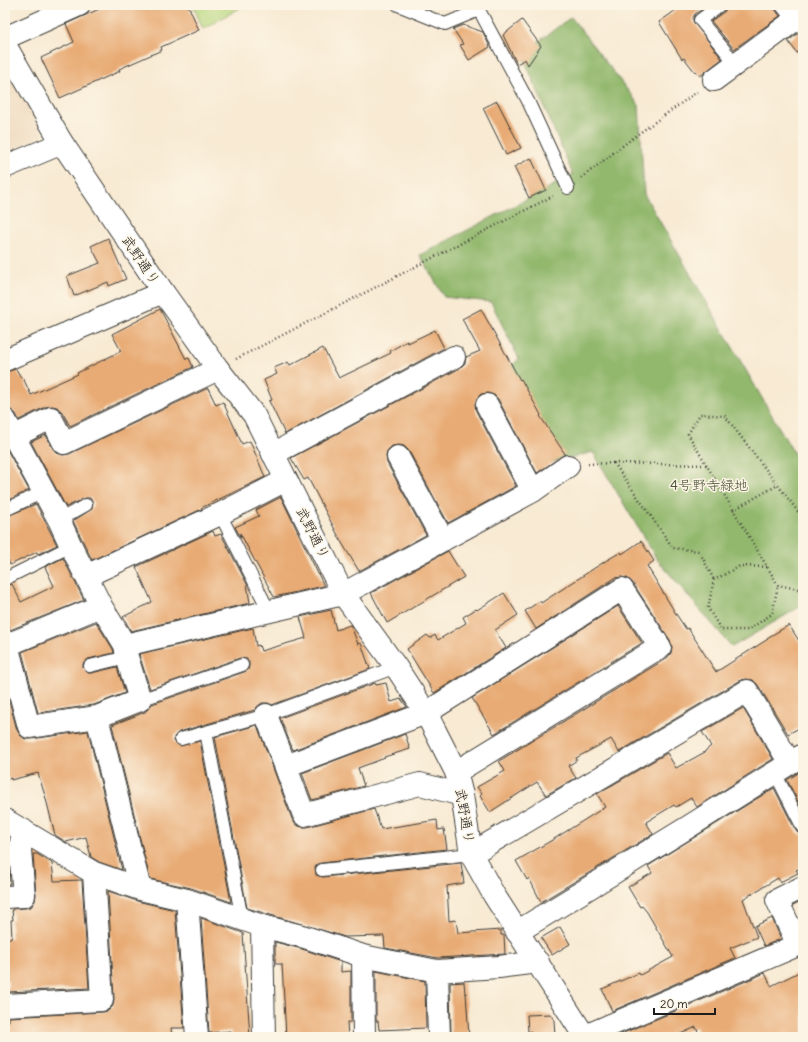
<svg xmlns="http://www.w3.org/2000/svg" width="808" height="1042" font-family="Delius,'Klee One',sans-serif">
	<style>
		.built { fill: #edd7ba }
		.green { fill: #b8d77e; stroke: #6a7a4d }
		.forest { fill: #92b86d; stroke: #576a44 }
		.building { fill: #e8ab75 }
		.lines { fill: none; stroke-linecap: round; stroke-linejoin: round }
		.lane-casing { stroke: #3d3b37; stroke-width: 14 }
		.street-casing { stroke: #3d3b37; stroke-width: 24 }
		.secondary-casing { stroke: #3d3b37; stroke-width: 24 }
		.path { stroke: #3d3b37; stroke-width: 2.5; stroke-dasharray: 1 3; stroke-linecap: butt }
		.lane { stroke: #fff; stroke-width: 12 }
		.street { stroke: #fff; stroke-width: 22 }
		.secondary { stroke: #fff; stroke-width: 22 }
		.labels { text-anchor: middle; stroke-width: 3; stroke-linejoin: round; paint-order: stroke }
		.street-label { font-size: 14px; fill: #1c1c1c; stroke: #fcf5e5 }
		.park-label { font-size: 14px; fill: #4b5439; stroke: #fcf5e5 }
	</style>
	<rect width="100%" height="100%" fill="#fcf5e5"/>
	<filter id="ink" filterUnits="userSpaceOnUse"><feTurbulence type="fractalNoise" baseFrequency=".025" numOctaves="2"/><feDisplacementMap in="SourceGraphic" scale="8" xChannelSelector="R" yChannelSelector="G"/><feConvolveMatrix kernelMatrix="1 2 1 2 8 2 1 2 1" color-interpolation-filters="sRGB"/></filter>
	<filter id="wash" filterUnits="userSpaceOnUse"><feTurbulence type="fractalNoise" baseFrequency=".012" numOctaves="4" result="noise"/><feDisplacementMap in="SourceGraphic" scale="16" xChannelSelector="R" yChannelSelector="G"/><feGaussianBlur stdDeviation="0.9" result="paint"/><feColorMatrix in="noise" values="0 0 0 0 0 0 0 0 0 0 0 0 0 0 0 0 0 1.4 0 .05"/><feComposite in="paint" operator="in"/></filter>
	<g filter="url(#wash)">
		<rect width="100%" height="100%" fill="#f8ead3"/>
		<!-- built -->
		<path class="built" d="M5,62l39,74 -39,17z"/>
		<!-- green -->
		<path class="green" d="M193,5h49l1,1 -40,23z"/>
		<!-- forest -->
		<path class="forest" d="M571,17l68,88 5,89 159,275v136l-71,42 -76,-89 -63,-106 -47,12 -41,-92 14,-13 -28,-57 -47,-5 -24,-42 153,-80 -51,-121z"/>
		<g id="blocks">
			<!-- building -->
			<path class="building" d="M108,5h80l11,25 -38,17 1,3 -43,19 1,2 -60,27 -19,-40 33,-16 -8,-18z
				M681,5h27l-13,9 -2,4v3l29,38 -22,17 -4,-5 -1,1 -11,-14 -2,1 -23,-37 13,-9z
				M727,5h47l1,4 5,7 -46,33 -23,-28 14,-10z
				M522,20l19,26 -13,19 -3,-6 -8,5 -14,-29z
				M463,25l20,7 7,15 -21,13 -9,-15 3,-1 -10,-15z
				M803,30v31l-15,-20z
				M497,101l24,47 -15,7 -23,-47z
				M531,158l15,32 -17,8 -15,-31z
				M108,238l18,41 -17,7 -1,-4 -34,14 -7,-20 33,-13 -9,-17z
				M160,309l26,50 3,-1 4,9 -123,59 -8,-14 -5,-5 -5,-1 -7,1 -26,13 -3,-6 -6,-5 -5,-11v-26l11,-3 6,10 1,-1 8,17 47,-21 -1,-1 44,-22 -9,-17z
				M481,309l39,71 1,-1 20,36 -1,1 25,38 -28,19 -39,-74 -4,-4 -6,-2 -7,1 -4,4 -2,6 1,7 40,75 -68,37 -39,-72 -5,-5 -5,-1 -7,1 -5,5 -1,5 1,7 39,72 -67,36 -17,-28 -34,-65 -4,2 -13,-22 169,-90 5,-5 1,-6 14,-6 -18,-32z
				M435,330l9,18 -159,86 -16,-33 3,-1 -8,-20 13,-6 -3,-6 14,-6 2,3 33,-17 16,30 52,-25 -1,-2 17,-10 1,2z
				M208,388l8,17 7,-3 19,42 8,-3 15,36 -64,31 1,1 -110,51 -19,-39 19,-12 1,-7 -3,-4h-4l-20,9 -35,-65 15,-7 7,14 4,4 6,2 6,-1z
				M5,446l24,44 -24,12z
				M281,497l43,89 -50,11 -34,-64 1,5 -6,-11 24,-11 -3,-6z
				M36,504l21,41 -19,9 -1,-2 -27,13 -5,-12v-36z
				M213,531l2,5 6,-2 26,50 3,19 -119,28 -8,-14 29,-15 -16,-35z
				M641,541l13,20 -7,5 29,48 10,15 2,-1 28,44 52,-33 -1,-1 22,-13 14,22v79l-15,8 -30,-49 -5,-5 -7,-1 -5,1 -122,72 -8,-13 -35,19 1,2 -9,6 8,12 -30,17 -9,-13 -47,30 -10,-16 2,-2 -5,-7 28,-16 -6,-10 168,-103 4,-5 1,-6 -2,-7 -38,-58 -5,-4 -6,-1 -6,1 -79,51 -11,-18 15,-10 1,2 66,-43 14,-8 1,2z
				M448,551l16,26 -77,46 -16,-30z
				M63,558l21,42 -74,30 -5,-14v-30l7,-2 9,18 33,-16 -9,-19z
				M504,593l14,22 -23,15 11,18 -72,45 -27,-44 20,-14 3,3 5,-3 3,5 28,-17 -3,-6 13,-8 1,1z
				M618,606l24,37 -148,91 -22,-36z
				M331,610l5,20 14,-5 1,1 7,18 3,-1 9,26 -98,36 -4,-2h-6l-5,4 -2,3 -76,22 -5,5v4l6,5 20,-5 31,161 -40,-14 -41,-9 -38,-154 33,-13 4,-4 3,-4 92,-32 4,-2 1,-4v-4l-2,-3 -7,-1 -90,31 -11,-35 114,-26 3,18 3,-1 2,6 45,-13 -6,-21z
				M96,622l17,27 1,4 -26,6 -5,5v4l5,5h3l26,-6 8,26 -31,12 -56,8 -16,-61z
				M375,683l1,2 10,-2 5,19 10,-3 6,8 -114,43 -13,-32z
				M5,686l12,44 3,5 5,4h6l57,-8 34,139 -23,-8 -8,-5 -5,-20 -20,5 -11,-7 -9,-36 -8,-26 -27,7v-2l-6,2z
				M743,708l30,51 -76,48 -6,-9 -15,9 -2,-2 -28,17 7,12 -112,68 -12,-24 -2,2 -11,-19 38,-22 51,-32 -8,-13 70,-41 9,15 29,-16v-1l6,-5 -9,-14z
				M257,725l35,94 4,6 6,2h5l67,-18 7,20 56,-9 1,10 6,-1 3,20 -126,14 -4,1 -2,3 1,8 7,2 138,-14 3,20 -17,3 2,35 7,-1 2,13 43,-3v5h3l1,19 -67,4 -53,-10 -1,-12 -39,1 -98,-29 -32,-171z
				M405,734l5,15 -26,8 1,1 -27,10 6,18 -52,14 -10,-27z
				M803,770v41l-16,-31z
				M774,788l22,43 3,3 4,1v32l-7,3 2,3 -18,9 -2,-4 -35,21 14,38 -27,11 5,10 -123,53 -10,-22 37,-16 1,2 33,-18 -26,-45 -5,-6 -2,1 -12,-20 24,-14 -4,-7z
				M33,854h4l15,9 2,18 28,-1 7,108 -81,4v-12h-3v-42h7l-1,-18h2l-1,-11 13,-1 6,-1 4,-6 1,-6z
				M5,856h3l2,28h-5z
				M108,891l29,10 38,9 9,118h-13l1,9h-167v-16h4v-4l94,-5 5,-1 5,-5 1,-7z
				M201,918l42,15 7,104h-18l-1,-6 -22,2z
				M772,918l9,21 -17,7 -9,-20z
				M560,927l10,17 -18,11 -11,-17z
				M275,942l27,7 39,13v10l10,-1v51h-4l1,15h-62l-4,-73h-7z
				M803,970v67h-103l-4,-10 -22,10h-51l-2,-3 144,-61 6,13z
				M376,971l49,10 1,47 -47,2 -1,-9h-2z
				M464,982l1,11h1l3,44h-18l-1,-54z
				M550,1014l4,6 1,17h-24v-6l-3,1 -1,-17z"/>
		</g>
	</g>
	<g filter="url(#ink)">
		<use href="#blocks" fill-opacity="0" stroke="#3d3b37" stroke-width="1"/>
		<g class="lines">
			<!-- lane casing -->
			<g class="lane-casing">
				<path id="lane" d="M398,5l47,19 34,-14 49,91 40,87
					M720,5l-20,15 36,44
					M781,5l13,16
					M5,510l38,-18
					M220,514l49,97
					M59,520l27,-15
					M5,579l66,-33
					M90,666l37,-9
					M140,700l102,-35
					M206,732l36,187
					M181,739l85,-24 130,-48
					M775,773l28,55
					M322,870l149,-16"/>
			</g>
			<!-- street casing -->
			<g class="street-casing">
				<path id="street" d="M5,38l74,-33
					M714,80l89,-66
					M5,167l57,-24
					M5,360l158,-68
					M487,405l46,86
					M5,420l54,100 12,26 30,60 24,39
					M13,437l38,-19 13,25 154,-74
					M273,454l181,-97
					M398,457l45,83
					M86,576l134,-62 66,-34
					M101,606l-94,39 22,82 68,-10 43,-17 -13,-43 -2,-12 218,-51 190,-103 35,-25
					M266,715l38,100 116,-31 42,11
					M97,717l43,172
					M286,766l140,-53 196,-124 38,58 -204,125
					M5,820l89,53 46,16 47,11 75,26 43,11 58,19 74,15 62,-4 39,-5
					M471,854l276,-163 43,72
					M5,897l19,-1 -4,-46 3,-20
					M187,900l10,137
					M262,926l2,111
					M517,932l168,-103 118,-74
					M363,956l1,81
					M437,971l2,66
					M5,1005l97,-5 -8,-127
					M585,1036l213,-91 -21,-45 26,-13"/>
			</g>
			<!-- secondary casing -->
			<g class="secondary-casing">
				<path id="secondary" d="M5,45l57,98 101,149 55,77 36,46 89,179 53,73 30,46 30,59 6,23 9,59 23,41 91,142"/>
			</g>
			<!-- path -->
			<path class="path" d="M581,178l57,-44 59,-42
				M236,359l317,-163
				M588,464l26,-1
				M706,465l-92,-2 59,85 26,3 15,29
				M733,510l45,-25
				M803,518l-78,-102 -25,-2 -12,20 90,151 25,5
				M767,567l-27,-1 -26,14 -6,28 13,22h27l24,-16 6,-29"/>
			<!-- lane -->
			<use href="#lane" class="lane"/>
			<!-- street -->
			<use href="#street" class="street"/>
			<!-- secondary -->
			<use href="#secondary" class="secondary"/>
		</g>
	</g>
	<g class="labels">
		<!-- street labels -->
		<g class="street-label">
			<text transform="translate(141 260) rotate(56)" y="5">武野通り</text>
			<text transform="translate(313 533) rotate(63)" y="5">武野通り</text>
			<text transform="translate(465 816) rotate(80)" y="5">武野通り</text>
		</g>
		<!-- park labels -->
		<g class="park-label">
			<text x="709" y="490">4号野寺緑地</text>
		</g>
	</g>
	<!-- margin -->
	<rect width="808" height="1042" fill="none" stroke="#fcf5e5" stroke-width="20"/>
	<!-- scale -->
	<path d="M654 1008v6h61v-6" fill="none" stroke="#1c1c1c" stroke-width="2"/>
	<text x="660" y="1008" font-size="12" fill="#1c1c1c" stroke="#fcf5e5" stroke-width="3" paint-order="stroke">20 m</text>
</svg>
